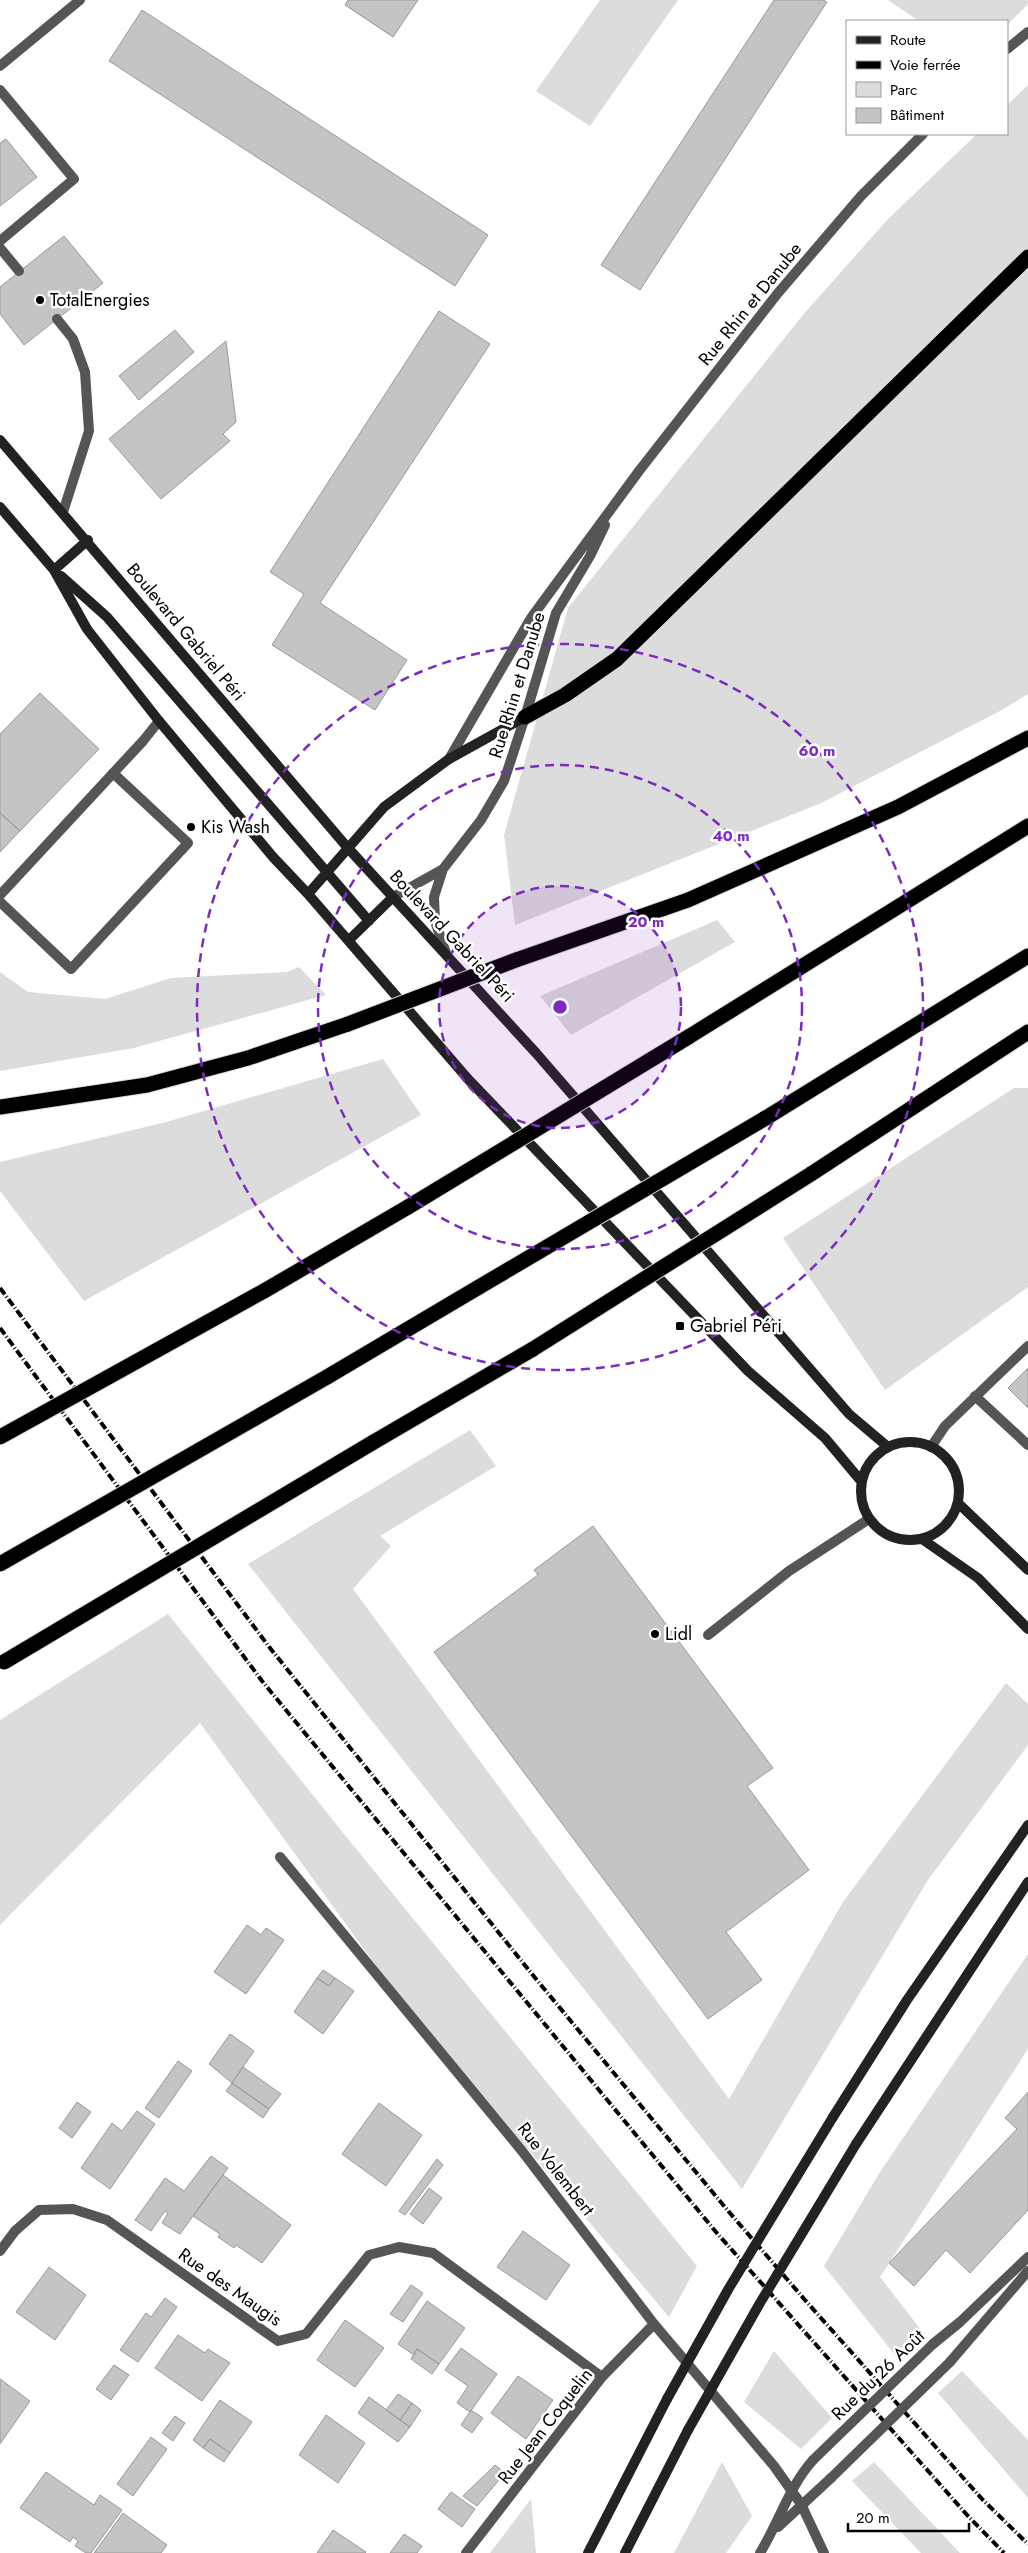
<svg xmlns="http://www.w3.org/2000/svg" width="1028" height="2553" font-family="Jost,sans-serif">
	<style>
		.green { fill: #dcdcdc }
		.building { fill: #c4c4c4; stroke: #999 }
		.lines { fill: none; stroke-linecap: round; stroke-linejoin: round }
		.highway-casing { stroke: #dbdbdb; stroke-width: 17 }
		.lane { stroke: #555; stroke-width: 10 }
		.street { stroke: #555; stroke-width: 10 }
		.secondary { stroke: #222; stroke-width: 10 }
		.highway { stroke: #000; stroke-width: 15 }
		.rail { stroke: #000; stroke-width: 4; stroke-dasharray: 8 2.5 1 2.5; stroke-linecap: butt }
		.highway-bridge-casing { stroke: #dbdbdb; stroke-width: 17; stroke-linecap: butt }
		.street-bridge { stroke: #555; stroke-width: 10 }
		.secondary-bridge { stroke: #222; stroke-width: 10 }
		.highway-bridge { stroke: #000; stroke-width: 15 }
		.ring { fill: none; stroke: #7b2cbf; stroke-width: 2.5; stroke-dasharray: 9 6 }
		.poi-dot { fill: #000; stroke: #fff; stroke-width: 2 }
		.labels { text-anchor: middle; stroke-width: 5; stroke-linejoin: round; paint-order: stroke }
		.poi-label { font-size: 18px; fill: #000; stroke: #fff; text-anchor: start }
		.street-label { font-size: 18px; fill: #000; stroke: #fff }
		.centre { fill: #7b2cbf; stroke: #fff; stroke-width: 2.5 }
		.ring-label { font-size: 15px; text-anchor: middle; font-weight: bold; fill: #7b2cbf; stroke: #fff; stroke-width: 5; stroke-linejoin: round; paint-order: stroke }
	</style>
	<rect width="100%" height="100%" fill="#fff"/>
	<!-- green -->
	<path class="green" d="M600,0h78l-88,126 -54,-35z
		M888,0h140v4l-21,21v-4h-88z
		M1028,85v609l-26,16 -183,94 -304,121 -11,-90 64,-227 234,-292 86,-97 89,-85h30v-29z
		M717,920l18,22 -164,93 -31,-39z
		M299,967l27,28 -192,53 -134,23v-99l28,20 77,7 66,-21 116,-6z
		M383,1059l38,56 -337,186 -84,-110v-29l166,-40z
		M1014,1088h14v199l-143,103 -102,-152z
		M470,1430l26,36 -116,70 11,10 -38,43 376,510 114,-197 163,-219 22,21v41l-100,135 -186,309 -494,-625z
		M168,1614l176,220 353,432 -28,51 -279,-332 -190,-262 -200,202v-205z
		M1028,1954v95l-148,228 41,53 -26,25 -71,-89 56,-94z
		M774,2351l58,67 -31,31 -57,-47z
		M962,2371l66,69v58l-90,-105z
		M722,2462l30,54 -26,37h-52z
		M874,2462l86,91h-39l-69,-72z
		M531,2499l5,54h-46z"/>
	<!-- building -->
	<path class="building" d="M348,0h70l-25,37 -48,-32z
		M774,0h49l4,2 -187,288 -39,-25z
		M142,10l346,225 -33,51 -346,-225z
		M6,139l31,38 -37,29v-63z
		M64,236l39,47 -79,62 -24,-31v-27z
		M439,311l51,33 -170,259 87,57 -32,50 -103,-65 32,-51 -34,-22z
		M175,330l19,22 -55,48 -20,-24z
		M226,341l10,81 -13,12 7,7 -69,58 -52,-60z
		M40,693l59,56 -79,82 -20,-18v-79z
		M0,813l20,18 -20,21z
		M1028,1368v40l-20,-20z
		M593,1526l180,242 -26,18 62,84 -83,62 36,48 -54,39 -274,-367 104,-77 -4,-5z
		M247,1925l14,10 5,-7 18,12 -38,54 -32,-22z
		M323,1970l12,8 -6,8 -12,-8z
		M317,1978l12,8 6,-8 19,13 -31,43 -29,-22z
		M230,2034l24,17 -22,32 -23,-19z
		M178,2061l14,10 -33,47 -14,-10z
		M243,2067l38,27 -12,15 -37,-26z
		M232,2083l37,26 -6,9 -37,-27z
		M1028,2092v118l-58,63 -24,-23 -32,36 -25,-23 128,-134 -12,-11z
		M77,2102l14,10 -19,26 -13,-10z
		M379,2103l43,32 -36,51 -44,-32z
		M137,2111l18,13 -45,65 -29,-21 31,-45 10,8z
		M211,2156l17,12 -48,66 -18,-11 6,-10 -3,-2 -14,20 -16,-11 30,-42 19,13z
		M437,2159l6,6 -38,50 -6,-4z
		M223,2175l68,50 -29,38 -26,-18 -2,3 -16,-11 2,-3 -27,-18z
		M429,2188l13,10 -19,26 -13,-10z
		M523,2231l47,34 -24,35 -49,-33z
		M49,2267l37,28 -31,45 -39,-28z
		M411,2285l12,8 -20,29 -13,-8z
		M165,2298l12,9 -39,55 -18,-12 26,-37 5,4z
		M427,2301l38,27 -26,36 -22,-15 -3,6 -16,-11z
		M345,2320l39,28 -29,39 -38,-27z
		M178,2335l27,18 3,-4 22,14 -28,38 -47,-33z
		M461,2348l36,26 -27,38 -13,-9 11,-17 -23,-16z
		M417,2349l22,15 -7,10 -21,-15z
		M114,2365l15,10 -18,25 -15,-11z
		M518,2376l35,24 -27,39 -35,-26z
		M0,2379l30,22 -30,43z
		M398,2394l14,9 -12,17 -14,-10z
		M369,2397l41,30 -12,15 -40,-29z
		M220,2400l32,22 -22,31 -20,-14 -7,9 -10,-8z
		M412,2403l9,7 -11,17 -10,-7z
		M471,2410l12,8 -11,15 -11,-8z
		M326,2415l39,28 -27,40 -39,-28z
		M175,2416l10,7 -12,18 -11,-8z
		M151,2437l16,12 -34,47 -16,-12z
		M210,2439l20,14 -6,9 -21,-14z
		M495,2465l10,8 -28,33 -14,-10z
		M46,2472l48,33 6,-10 22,15 -31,43h-5l-11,-7 3,-5 -5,-4 -3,5 -50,-34z
		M451,2492l24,17 -13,18 -24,-18z
		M123,2513l44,32 -6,8h-67z
		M333,2530l33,22 -1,1h-48z
		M404,2534l18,12 -5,7h-27z"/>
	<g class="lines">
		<!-- highway casing -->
		<g class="highway-casing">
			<path id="highway" d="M525,717l40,-22 52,-36 411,-402
				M516,960l172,-60 210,-93 130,-69
				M690,1036l338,-210
				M0,1107l147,-22 101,-27 100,-34
				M764,1119l264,-163
				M811,1174l217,-142
				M264,1291l144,-84
				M327,1377l152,-90
				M372,1443l161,-94"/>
		</g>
		<!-- lane -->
		<path class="lane" d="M0,90l74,89 -74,62
			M0,248l19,23
			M57,319l16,20 12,33 4,59 -26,81
			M0,895l143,-154 16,-20
			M0,902l71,67 117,-126 -75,-70
			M975,1396l53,49
			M931,1447l14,-21 83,-80
			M708,1635l81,-64 80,-52
			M801,2504l23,49"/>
		<!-- street -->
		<path class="street" d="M1007,49l21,-17
			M0,66l80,-66
			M449,759l82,-141 108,-147 139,-178 83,-97 62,-62
			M393,897l50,-28
			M446,953l-11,-32 -1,-24 9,-28 38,-49 23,-39 21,-64 31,-104 34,-57 15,-31
			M280,1857l242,294 132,173 120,142 27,38
			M0,2251l15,-20 24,-21 34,-1 34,11 171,121 28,-7 63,-79 30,-8 34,6 169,124
			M933,2344l27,-22 68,-65
			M950,2362l78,-91
			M778,2527l53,-49
			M466,2553l136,-176 52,-53
			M760,2553c19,-31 29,-66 53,-93"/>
		<!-- secondary -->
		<path class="secondary" d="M0,440l347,407 189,206 313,361 39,33
			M0,507l54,63 33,59 72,92 114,136 35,37 160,185 280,292 77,67 36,43
			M54,570l34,-30
			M61,576l46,41 262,304
			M308,894l76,-87 65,-48 76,-42
			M349,940l44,-43
			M861 1491a49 49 0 1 1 98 0a49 49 0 1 1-98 0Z
			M958,1503l70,67
			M922,1539l56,39 50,51
			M833,2117l74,-117 121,-175
			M856,2144l172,-262
			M588,2553l79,-154
			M625,2553l63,-123"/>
		<!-- highway -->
		<use href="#highway" class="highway"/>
		<!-- rail -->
		<path class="rail" d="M0,1288l270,360 266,331 193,233 76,88 177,199 46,45
			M0,1328l262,353 454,551 252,284 36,37"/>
		<!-- highway-bridge casing -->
		<g class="highway-bridge-casing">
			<path id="highway-bridge" d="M348,1024l168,-64
				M408,1207l282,-171
				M479,1287l285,-168
				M533,1349l278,-175
				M0,1437l264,-146
				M0,1564l327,-187
				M4,1662l368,-219"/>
		</g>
		<!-- street-bridge -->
		<path class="street-bridge" d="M813,2460l120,-116
			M831,2478l119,-116"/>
		<!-- secondary-bridge -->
		<path class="secondary-bridge" d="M667,2399l62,-111 104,-171
			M688,2430l72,-127 96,-159"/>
		<!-- highway-bridge -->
		<use href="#highway-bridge" class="highway-bridge"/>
	</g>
	<!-- distance rings -->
	<circle cx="560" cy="1007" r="121" fill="#7b2cbf" fill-opacity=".12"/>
	<g class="ring">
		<circle cx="560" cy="1007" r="121"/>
		<circle cx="560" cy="1007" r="242"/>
		<circle cx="560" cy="1007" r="363"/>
	</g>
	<!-- markers -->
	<g class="poi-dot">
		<circle cx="40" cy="300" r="5"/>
		<circle cx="191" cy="827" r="5"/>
		<rect x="675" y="1321" width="10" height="10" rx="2.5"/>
		<circle cx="655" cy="1634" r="5"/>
	</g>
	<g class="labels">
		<!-- poi labels -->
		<g class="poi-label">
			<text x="50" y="306">TotalEnergies</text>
			<text x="201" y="833">Kis Wash</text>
			<text x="690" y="1332">Gabriel Péri</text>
			<text x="665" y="1640">Lidl</text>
		</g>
		<!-- street labels -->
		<g class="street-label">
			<text transform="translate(750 304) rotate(-51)" y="6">Rue Rhin et Danube</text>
			<text transform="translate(186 632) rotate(50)" y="6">Boulevard Gabriel Péri</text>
			<text transform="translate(517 685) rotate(-73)" y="6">Rue Rhin et Danube</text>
			<text transform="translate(452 936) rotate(47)" y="6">Boulevard Gabriel Péri</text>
			<text transform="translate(556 2169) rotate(52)" y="6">Rue Volembert</text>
			<text transform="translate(230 2287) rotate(35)" y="6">Rue des Maugis</text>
			<text transform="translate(878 2375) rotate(-44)" y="6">Rue du 26 Août</text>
			<text transform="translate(545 2426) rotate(-52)" y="6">Rue Jean Coquelin</text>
		</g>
	</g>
	<circle cx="560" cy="1007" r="8" class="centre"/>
	<g class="ring-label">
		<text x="817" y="756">60 m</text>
		<text x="731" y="841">40 m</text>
		<text x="646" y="927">20 m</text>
	</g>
	<!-- legend -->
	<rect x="846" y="20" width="162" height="115" fill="#ffffff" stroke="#999999"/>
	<rect x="856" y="36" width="25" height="8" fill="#222222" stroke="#999999"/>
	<text x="890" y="45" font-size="15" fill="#000000">Route</text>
	<rect x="856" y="61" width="25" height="8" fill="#000000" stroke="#999999"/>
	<text x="890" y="70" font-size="15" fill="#000000">Voie ferrée</text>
	<rect x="856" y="82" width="25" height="15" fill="#dcdcdc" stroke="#999999"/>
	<text x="890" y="95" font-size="15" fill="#000000">Parc</text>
	<rect x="856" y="108" width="25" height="15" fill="#c4c4c4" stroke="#999999"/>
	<text x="890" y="120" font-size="15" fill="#000000">Bâtiment</text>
	<!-- scale -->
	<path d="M848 2523v8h121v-8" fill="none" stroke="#000000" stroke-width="2.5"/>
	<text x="856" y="2523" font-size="15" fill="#000000" stroke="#ffffff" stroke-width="4" paint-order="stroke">20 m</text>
</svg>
